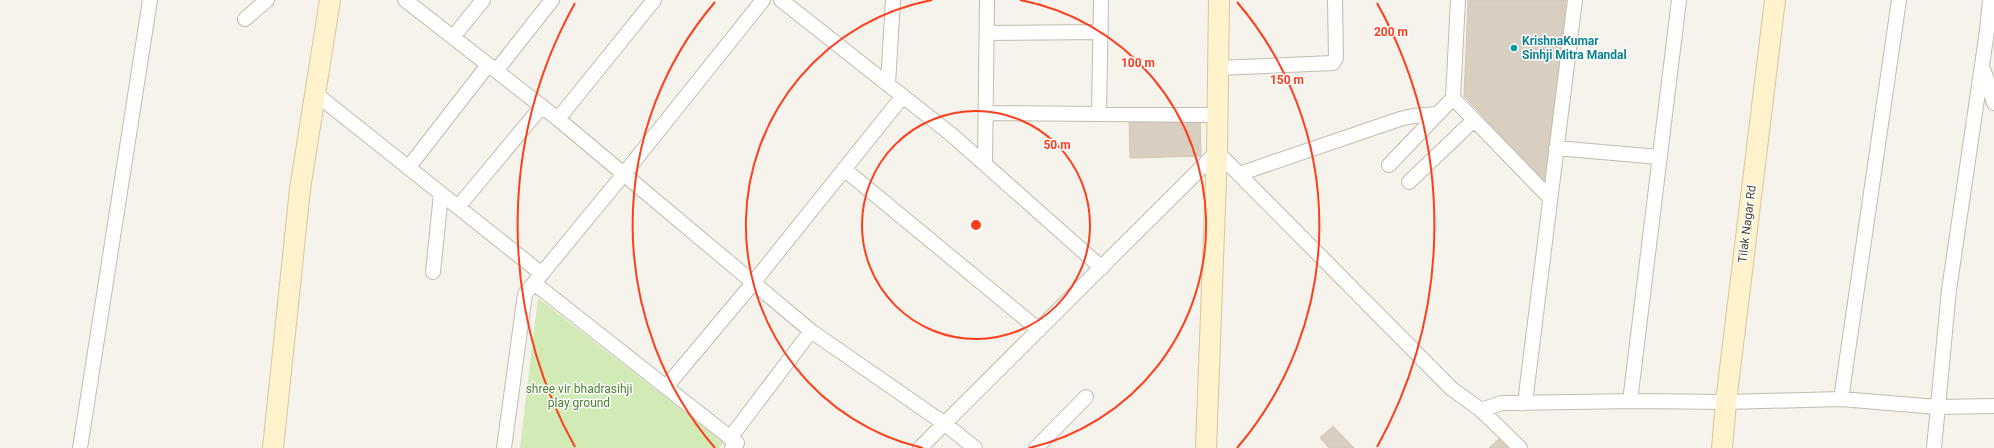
<svg xmlns="http://www.w3.org/2000/svg" width="1994" height="448" font-family="Roboto,sans-serif">
	<style>
		.green { fill: #d2eab5 }
		.building { fill: #d8cfc1; stroke: #d3c7b4 }
		.lines { fill: none; stroke-linecap: round; stroke-linejoin: round }
		.street-casing { stroke: #c2bbae; stroke-width: 16 }
		.secondary-casing { stroke: #d6c79b; stroke-width: 22 }
		.street { stroke: #fff; stroke-width: 14 }
		.secondary { stroke: #fff3cd; stroke-width: 20 }
		.ring { fill: none; stroke: #fc3f1d; stroke-width: 2 }
		.culture-dot { fill: #0f9aa8; stroke: #fff; stroke-width: 1.5 }
		.labels { text-anchor: middle; stroke-width: 3; stroke-linejoin: round; paint-order: stroke }
		.culture-label { font-size: 12px; font-weight: bold; fill: #0d838f; stroke: #fff; text-anchor: start }
		.street-label { font-size: 12px; fill: #4b4439; stroke: #fff }
		.park-label { font-size: 12px; fill: #4a7f2a; stroke: #fff }
		.centre { fill: #fc3f1d; stroke: #fff; stroke-width: 2 }
		.ring-label { font-size: 12px; text-anchor: middle; font-weight: bold; fill: #fc3f1d; stroke: #fff; stroke-width: 3; stroke-linejoin: round; paint-order: stroke }
	</style>
	<rect width="100%" height="100%" fill="#f6f3ec"/>
	<!-- green -->
	<path class="green" d="M538,298l186,145 -5,5h-199z"/>
	<!-- building -->
	<path class="building" d="M1468,0h98l-20,184 -82,-88z
		M1200,118l1,38 -71,2 -1,-39z
		M1333,426l21,22h-25l-9,-10z
		M1501,437l11,11h-23z"/>
	<g class="lines">
		<!-- street casing -->
		<g class="street-casing">
			<path id="street" d="M405,0l153,119 253,212 134,93 30,24
				M781,0l171,135 150,133
				M1458,0l-5,98 97,100
				M245,19l22,-19
				M987,33l114,-1
				M453,37l30,-37
				M1218,68l115,-5 3,-5 -1,-58
				M496,71l56,-71
				M1984,71l10,32
				M888,84l5,-84
				M316,94l226,180
				M986,113l232,2
				M1099,114l2,-114
				M558,119l96,-119
				M1556,148l103,9
				M985,164l2,-164
				M1389,165l64,-67
				M408,168l80,-103
				M844,169l195,161
				M1239,174l161,-55 13,-3 25,-2
				M1409,182l65,-62
				M458,207l84,-101
				M433,272l8,-78
				M534,283l203,160 -5,5
				M666,387l87,-104 150,-187
				M1841,399l58,-399
				M1630,401l49,-401
				M1525,403l50,-403
				M1481,410l21,-7 134,-2 90,1 115,-3 96,8 57,-1
				M730,438l81,-107
				M80,448l70,-448
				M504,448l21,-154 98,-119 140,-175
				M920,448l297,-296 235,237 29,21 39,38
				M1036,448l50,-51
				M1934,448l15,-158 38,-259 3,-31"/>
		</g>
		<!-- secondary casing -->
		<g class="secondary-casing">
			<path id="secondary" d="M273,448l27,-259 30,-189
				M1206,448l11,-296 2,-152
				M1722,448l4,-46 49,-402"/>
		</g>
		<!-- street -->
		<use href="#street" class="street"/>
		<!-- secondary -->
		<use href="#secondary" class="secondary"/>
	</g>
	<!-- distance rings -->
	<g class="ring">
		<circle cx="976" cy="225" r="114"/>
		<path d="M923 448A229 229 0 0 1 932 0M1020 0A229 229 0 0 1 1029 448"/>
		<path d="M715 448A343 343 0 0 1 715 2M1237 2A343 343 0 0 1 1237 448"/>
		<path d="M575 447A458 458 0 0 1 575 3M1377 3A458 458 0 0 1 1377 447"/>
	</g>
	<!-- markers -->
	<circle class="culture-dot" cx="1514" cy="48" r="4"/>
	<g class="labels">
		<!-- culture labels -->
		<g class="culture-label">
			<text x="1522" y="45">KrishnaKumar<tspan x="1522" dy="14">Sinhji Mitra Mandal</tspan></text>
		</g>
		<!-- street labels -->
		<g class="street-label">
			<text transform="translate(1747 224) rotate(-83)" y="4">Tilak Nagar Rd</text>
		</g>
		<!-- park labels -->
		<g class="park-label">
			<text x="579" y="393">shree vir bhadrasihji<tspan x="579" dy="14">play ground</tspan></text>
		</g>
	</g>
	<circle cx="976" cy="225" r="6" class="centre"/>
	<g class="ring-label">
		<text x="1391" y="36">200 m</text>
		<text x="1138" y="67">100 m</text>
		<text x="1287" y="84">150 m</text>
		<text x="1057" y="149">50 m</text>
	</g>
</svg>
